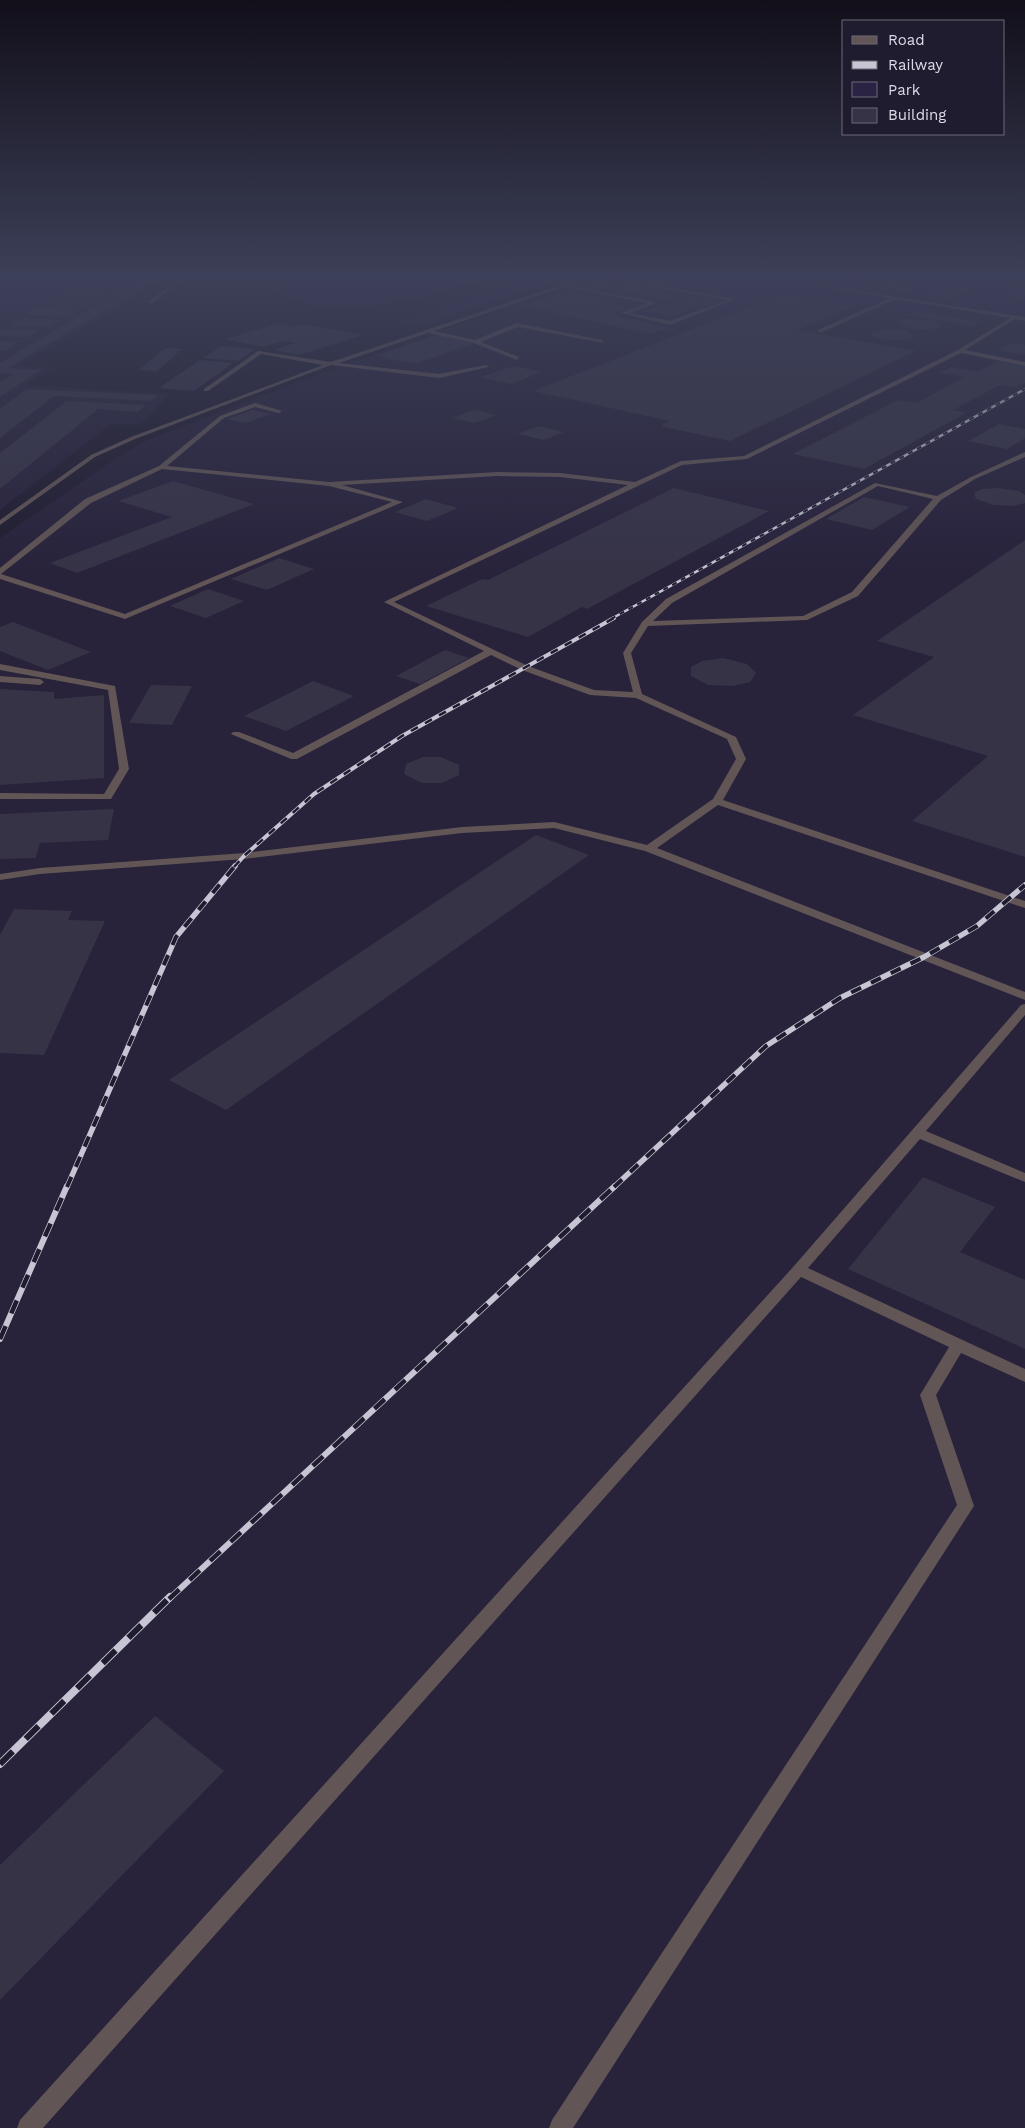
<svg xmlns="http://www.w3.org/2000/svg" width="1025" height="2128" font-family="'Work Sans',sans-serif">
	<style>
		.built { fill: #28223b }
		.green { fill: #2b2344 }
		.building { fill: #363347 }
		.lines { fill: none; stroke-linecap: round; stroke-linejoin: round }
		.minor { fill: #615555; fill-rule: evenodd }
		.rail-far4-casing { stroke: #c7c5d3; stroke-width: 2.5 }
		.rail-far3-casing { stroke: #c7c5d3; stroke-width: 4 }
		.rail-far2-casing { stroke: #c7c5d3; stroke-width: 5.5 }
		.rail-far1-casing { stroke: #c7c5d3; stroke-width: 6 }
		.rail-casing { stroke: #c7c5d3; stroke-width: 8 }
		.rail-far4 { stroke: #201c2f; stroke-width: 2; stroke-dasharray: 5; stroke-linecap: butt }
		.rail-far3 { stroke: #201c2f; stroke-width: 2.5; stroke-dasharray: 8; stroke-linecap: butt }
		.rail-far2 { stroke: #201c2f; stroke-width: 4; stroke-dasharray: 11; stroke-linecap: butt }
		.rail-far1 { stroke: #201c2f; stroke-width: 4.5; stroke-dasharray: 14; stroke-linecap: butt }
		.rail { stroke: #201c2f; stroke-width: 6; stroke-dasharray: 18; stroke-linecap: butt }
	</style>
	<rect width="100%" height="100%" fill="#201c2f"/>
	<!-- built -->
	<path class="built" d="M0,277h162l-32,23 -110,65 31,3 -25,17 144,9 -30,31 -29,-1 -111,86z
		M606,277h268l54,8 22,-8h18l57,9v1842h-1025v-1590l119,-82 31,-17 159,-61 127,-46z"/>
	<!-- green -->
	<path class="green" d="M297,277h192c-59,18 -111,36 -174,28 -14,-2 -29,-4 -38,-15l5,-7z
		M537,277h31l-152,50 -21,-4z
		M651,277h103l22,3 -34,12z"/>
	<!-- building -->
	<path class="building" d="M142,277h15l-29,20 -120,71 33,2 -41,27v-15l13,-8 -9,-1 -4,2v-12l113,-67z
		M82,278l40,1 -8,6 -41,-2z
		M622,284l98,17 -14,6 -99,-18z
		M952,286l22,3 -25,11 -22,-3z
		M69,287l38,2 -10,6 -38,-1z
		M1025,288v8l-4,2 -14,-2z
		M574,291l34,8 -9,2 31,7 -21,6 61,14 -21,6 -126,-29z
		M782,294l71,12 -56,24 119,21 -186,90 -70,-15 10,-5 -137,-30z
		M54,297l40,1 -11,8 -40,-2z
		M671,302l26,5 -24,9 -27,-5z
		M38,307l41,2 -11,7 -42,-1z
		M916,311l65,11 -8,4 -66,-11z
		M21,318l39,2 -11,7 -38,-2z
		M906,319l28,2 7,3 -3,4 -10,1h-15l-12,-4 -2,-3z
		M280,323l15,4 7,-3 60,11 -63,20 -24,-5 20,-7 -12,-2 -21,6 -36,-8z
		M4,329l34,1 -11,7 -27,-1v-5z
		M890,329l16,2 7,4 -3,4 -10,1h-16l-12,-4 -1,-3z
		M437,335l39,8 -61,21 -39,-8z
		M0,341h19l-12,9h-7z
		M1019,344l6,1v10l-23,-4 -2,-3 6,-3z
		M221,346l34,3 -17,12 -35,-3z
		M165,348l17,1 -25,22 -18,-1z
		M200,360l33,3 -39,28 -35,-3z
		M998,361l27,5v17l-9,5 -16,-3 -47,25 13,3 -102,56 -71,-15 105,-54 18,3 49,-26 -25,-4 12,-6 26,5z
		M513,366l29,6 -31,12 -30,-7z
		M27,389l131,6 -7,6 -97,-5 -54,42v-29z
		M67,401l78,4 -7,7 -40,-3 -98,80v-36z
		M253,410l18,4 -25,9 -19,-4z
		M474,410l22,5 -21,8 -22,-5z
		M999,424l26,5v9l-18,11 -39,-8z
		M538,426l26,6 -20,8 -26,-6z
		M173,481l81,23 -177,69 -27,-10 122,-46 -54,-16z
		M674,488l95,23 -182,98 -5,-2 -54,30 -102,-31 56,-27 6,1z
		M998,488l21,3 6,4v8l-12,3 -20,-1 -17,-6 -2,-6 8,-4z
		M864,497l46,10 -38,23 -46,-11z
		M426,499l32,9 -31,13 -32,-9z
		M1025,540v317l-113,-36 76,-65 -135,-41 81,-58 -57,-16z
		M279,558l35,11 -47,21 -36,-11z
		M208,589l36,12 -38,17 -36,-12z
		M13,622l78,30 -43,18 -48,-19v-24z
		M445,650l24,8 -49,26 -24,-8z
		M723,658l24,6 9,9 -6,9 -17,4 -25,-1 -17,-9v-9l11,-6z
		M313,681l41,15 -68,35 -42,-15z
		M151,685l41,1 -20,39 -43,-2z
		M0,689l54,3v7l50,-4v83l-104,7z
		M423,757h18l18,8v10l-17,8h-20l-18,-9 2,-10z
		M114,809l-6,31 -68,3 -4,15 -36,1v-45z
		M536,835l53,20 -363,255 -57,-30z
		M14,909l58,2 -4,9 37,1 -61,134 -44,-2v-118z
		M923,1177l72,30 -35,45 65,28v69l-177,-80z
		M155,1716l69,55 -224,229v-135z"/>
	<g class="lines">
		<!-- minor -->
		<path class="minor" d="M182,277h5l-34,26h-4v-2z
			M585,277h6l-21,8 16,3 31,-10 119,21 -66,26 -49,-12 26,-10 -83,-16 -130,44 41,9 42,-17 85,17 2,3 -86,-16 -37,15 38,15 -2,3 -43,-17 -46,-10 -89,30 100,11 47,-9 3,2 -50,11 -108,-13 -196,74 -40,18 -95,68v-5l91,-65 40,-18 192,-72 -62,-11 -53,37h-4v-2l54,-38 73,11zM617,281l110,19 -57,21 -40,-8 25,-9v-2l-63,-12z
			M770,277l255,40v4l-10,-2 -50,31 60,12v4l-64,-13 -214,106 -65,6 -288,137 134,64 66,24 39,2 -10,-39 19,-31 24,-23 209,-116 62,13 34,-19 54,-25v5l-50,22 -34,21 -83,96 -51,24 -159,6 -17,27 11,41 94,43 10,22 -23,41 302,101v7l-307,-103 -61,43 368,144v8l-380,-149 -91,-23 -92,5 -218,26 -204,15 -40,6v-6l40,-6 204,-15 218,-26 92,-5 93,23 66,-46 23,-40 -9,-20 -91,-41 -46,-3 -68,-25 -31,-15 -194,104h-6l-60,-25 2,-2h6l54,21 191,-102 -100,-49 244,-117 -68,-8 -63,-1 -155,9 61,17 -278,117 -125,-40v-11l85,-69 74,-33 61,-50 35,-13 27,8 -3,2 -24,-6 -31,11 -57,48 162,16 168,-10 63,1 75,9 46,-21 63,-5 214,-106 52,-32 -114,-19 -76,34 -2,-3 72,-32zM162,469l167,17 63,16 -267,112 -124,-40 90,-71zM878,486l55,13 -81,93 -49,24 -150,5 19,-18z
			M832,277h9l74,12 -3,2z
			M0,664l115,22 14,83 -18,30h-111v-6l104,1 15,-25 -11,-79 -108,-20z
			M0,676l40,3 4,3 -4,3 -40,-3z
			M1025,1004v11l-99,116 99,42v9l-105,-43 -112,129 217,101v13l-64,-29 -25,42 38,111 -401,622h-24l3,-8 405,-615 -37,-110 29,-48 -148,-70 -758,851h-26l3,-8 774,-854 227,-261z"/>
		<!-- rail-far4 casing -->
		<g class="rail-far4-casing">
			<path id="rail-far4" d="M611,619l414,-230"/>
		</g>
		<!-- rail-far3 casing -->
		<g class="rail-far3-casing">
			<path id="rail-far3" d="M234,867l10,-11 70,-62 88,-58 212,-118"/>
		</g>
		<!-- rail-far2 casing -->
		<g class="rail-far2-casing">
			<path id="rail-far2" d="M67,1187l109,-250 59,-71
				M614,1187l152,-141 74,-48 84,-41 53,-31 48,-41"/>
		</g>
		<!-- rail-far1 casing -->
		<g class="rail-far1-casing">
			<path id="rail-far1" d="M0,1339l67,-153
				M169,1599l446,-413"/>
		</g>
		<!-- rail casing -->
		<g class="rail-casing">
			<path id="rail" d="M0,1764l170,-167"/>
		</g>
		<!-- rail-far4 -->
		<use href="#rail-far4" class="rail-far4"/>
		<!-- rail-far3 -->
		<use href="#rail-far3" class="rail-far3"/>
		<!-- rail-far2 -->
		<use href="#rail-far2" class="rail-far2"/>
		<!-- rail-far1 -->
		<use href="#rail-far1" class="rail-far1"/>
		<!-- rail -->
		<use href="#rail" class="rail"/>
	</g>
	<!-- sky -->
	<linearGradient id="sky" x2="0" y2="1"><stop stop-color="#120f1a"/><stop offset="0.48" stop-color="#3c4058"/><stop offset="1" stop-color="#3c4058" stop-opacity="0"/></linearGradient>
	<rect width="1025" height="575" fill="url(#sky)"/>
	<!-- legend -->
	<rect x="842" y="20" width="162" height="115" fill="#201c2f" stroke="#6c6879"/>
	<rect x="852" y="36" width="25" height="8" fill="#615555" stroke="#6c6879"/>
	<text x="888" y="45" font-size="15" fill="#dddbe8">Road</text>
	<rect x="852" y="61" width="25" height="8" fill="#c7c5d3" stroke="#6c6879"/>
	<text x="888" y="70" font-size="15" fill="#dddbe8">Railway</text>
	<rect x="852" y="82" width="25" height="15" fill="#2b2344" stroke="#6c6879"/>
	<text x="888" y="95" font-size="15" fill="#dddbe8">Park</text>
	<rect x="852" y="108" width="25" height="15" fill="#363347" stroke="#6c6879"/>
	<text x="888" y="120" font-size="15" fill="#dddbe8">Building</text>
</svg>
